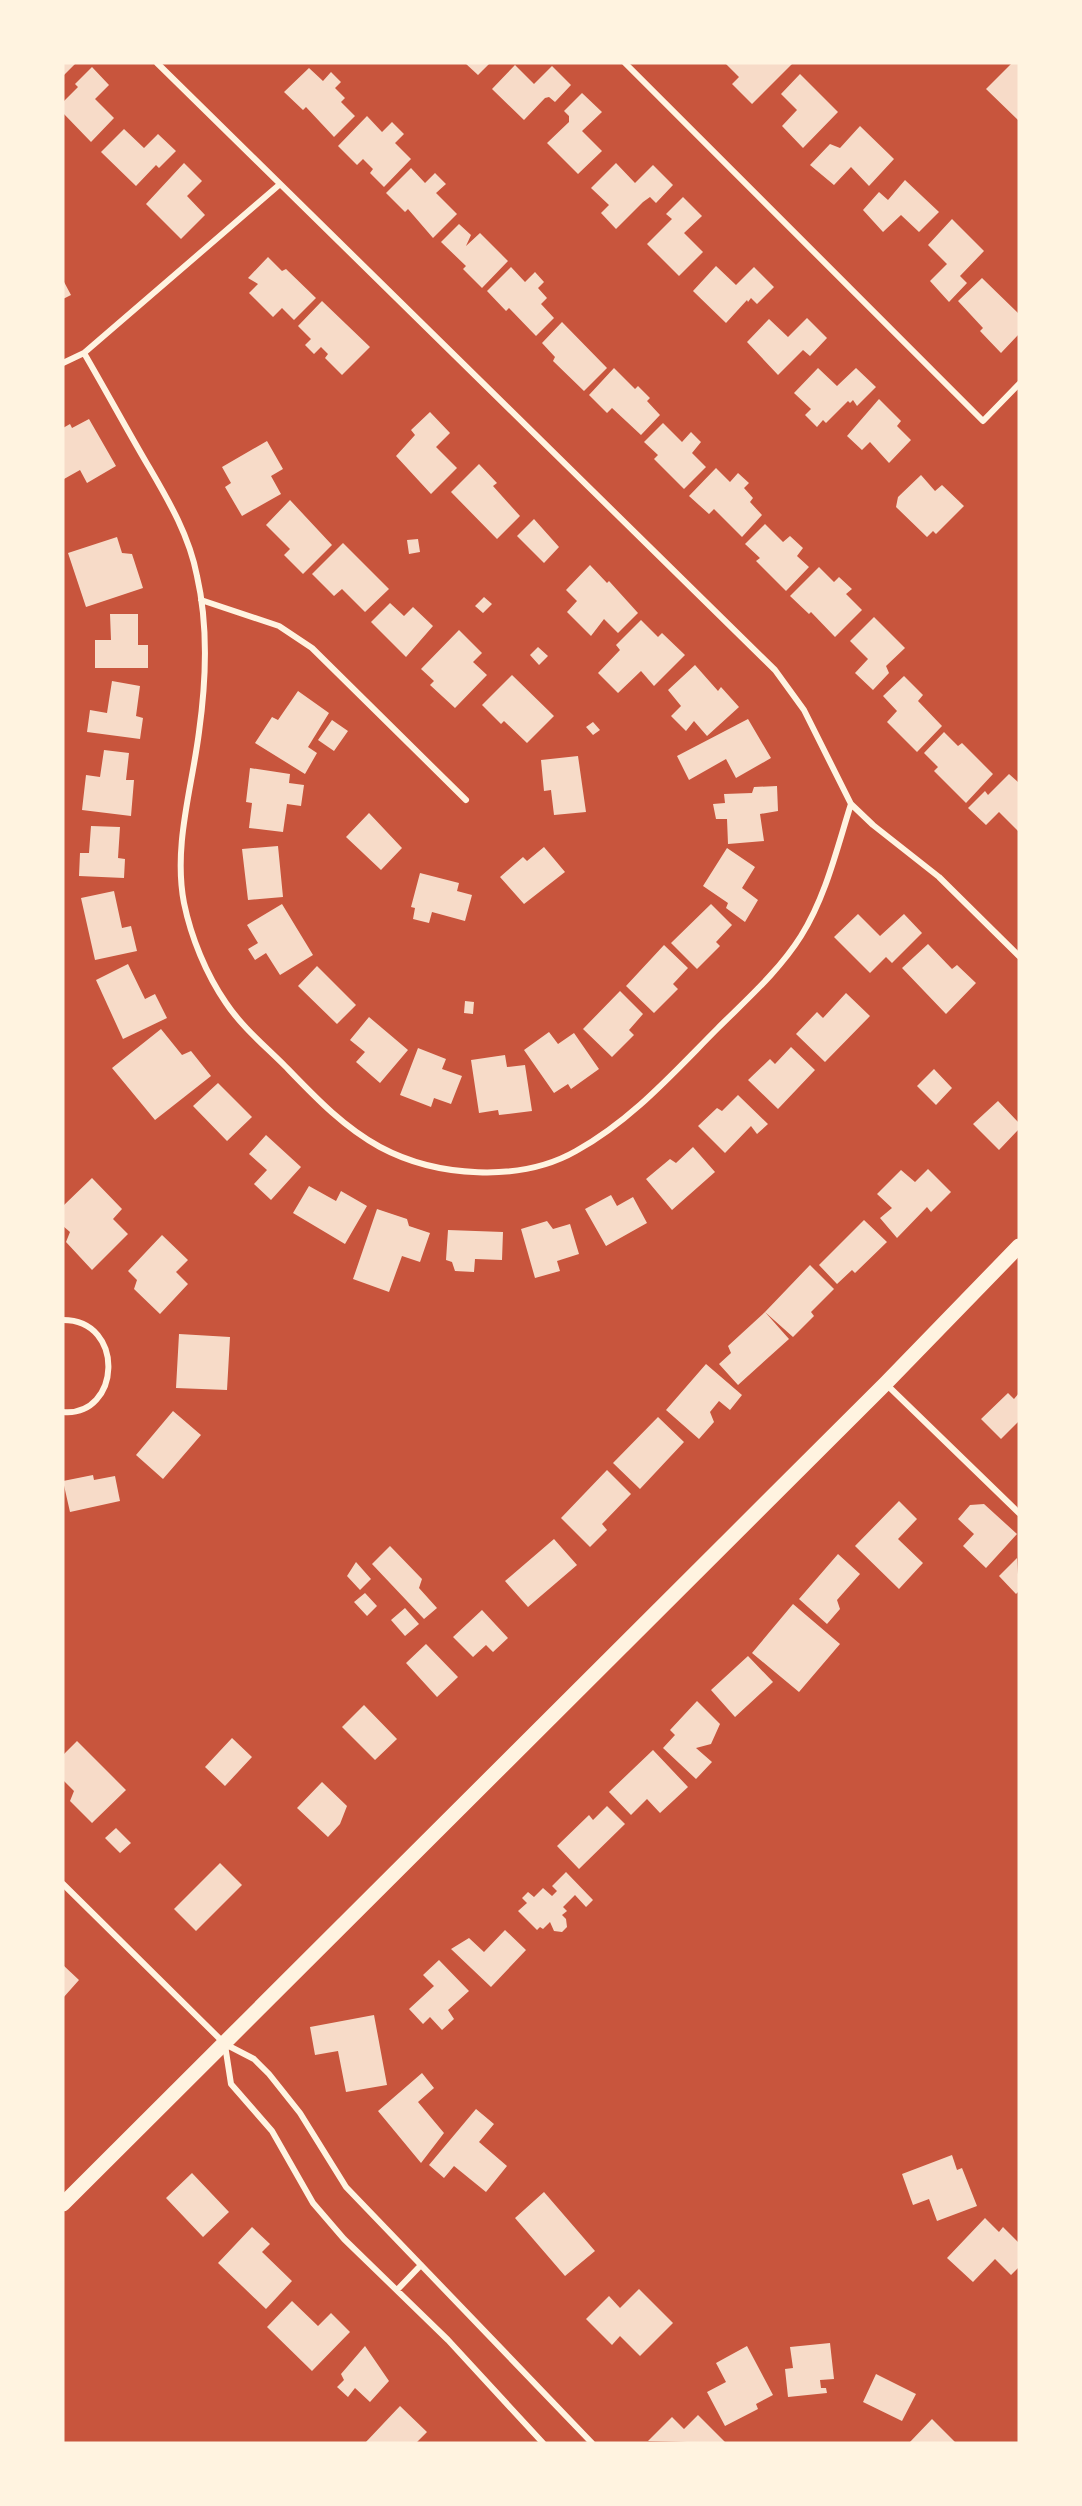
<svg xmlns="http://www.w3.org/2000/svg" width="1082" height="2506" font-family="Rubik,sans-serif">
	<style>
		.building { fill: #f7dbc8 }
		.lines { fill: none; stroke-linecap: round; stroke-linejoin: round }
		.minor { stroke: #fff3e0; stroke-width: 6 }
		.primary { stroke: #fff3e0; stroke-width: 15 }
	</style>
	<rect width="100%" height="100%" fill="#c8553d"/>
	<!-- building -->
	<path class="building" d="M63,63h13l-13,13z
		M465,63h25l-12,12z
		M725,63h68l-41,41 -20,-20 7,-7z
		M1012,63h7v58l-33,-32z
		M515,65l19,19 18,-18 19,19 -16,17 -6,-5 -4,1 -21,22 -32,-31z
		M92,67l17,18 -14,14 19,19 -23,24 -28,-29v-11l15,-15 -3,-3z
		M309,68l14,13 8,-9 10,10 -6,6 10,10 -4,4 14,14 -21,21 -28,-30 -3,3 -19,-18z
		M800,74l38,38 -35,36 -21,-22 15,-16 -16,-16z
		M582,93l20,19 -20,19 20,20 -24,23 -31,-31 22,-21v-6l-5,-5z
		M367,116l15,16 10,-10 12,12 -9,9 16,16 -27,28 -14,-14 3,-4 -10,-10 -6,6 -19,-19z
		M860,126l34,33 -25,27 -18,-19 -17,18 -24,-20 20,-21 10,4z
		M124,129l20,19 14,-14 18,17 -17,17 -3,-3 -20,21 -35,-34z
		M184,163l18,18 -15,15 18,19 -24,24 -35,-35z
		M616,163l19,20 18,-18 20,20 -17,18 -6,-6 -7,5 -27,27 -15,-16 8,-8 -18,-17z
		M411,168l14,15 10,-10 11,11 -10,9 21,21 -24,24 -25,-29 -3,3 -19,-19z
		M905,180l34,32 -20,20 -18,-17 -18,17 -20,-22 16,-18 9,8z
		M683,197l19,19 -18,17 19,19 -24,24 -32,-32 25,-25 -6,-5z
		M952,219l32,32 -24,25 7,7 -18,19 -19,-21 17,-17 -19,-19z
		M459,224l12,11 -5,11 14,-13 28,28 -26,27 -19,-19 3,-3 -25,-24z
		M268,257l14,14 4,-2 30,29 -22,22 -12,-12 -9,9 -24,-24 9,-9 -10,-6z
		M716,266l20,19 18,-18 20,20 -17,17 -6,-6 -3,4 -1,-2 -21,23 -33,-32z
		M511,267l14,15 10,-10 9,10 -6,6 9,10 -6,6 13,14 -18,18 -27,-28 -3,3 -19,-20z
		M982,278l37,36v20l-18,19 -21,-22 3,-3 -25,-27z
		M63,280l8,15 -8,4z
		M322,301l48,46 -28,28 -17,-17 3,-4 -7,-7 -7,7 -9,-9 6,-6 -13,-13z
		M807,318l20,20 -17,18 -7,-6 -25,25 -31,-33 22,-23 19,18z
		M562,322l45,46 -23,23 -31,-30 2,-4 -13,-14z
		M614,368l21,21 3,-3 12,12 -3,3 13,14 -19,20 -29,-27 -5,5 -18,-18z
		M818,368l19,18 19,-18 20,19 -19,19 -4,-6 -3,3 -2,-2 -22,22 -3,-3 -6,7 -12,-12 6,-6 -17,-16z
		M879,399l22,22 -4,5 14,14 -22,23 -19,-21 -8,8 -15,-14z
		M430,412l20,21 -14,14 21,21 -26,26 -35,-38 19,-21 -4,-5z
		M89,419l27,47 -29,17 -7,-13 -16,9 -1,-51 7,-4 2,4z
		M663,423l19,19 9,-10 10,10 -9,11 14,14 -22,22 -30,-30 4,-4 -14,-13z
		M267,441l16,28 -12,7 10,18 -39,22 -17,-29 6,-4 -9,-16z
		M479,464l18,19 -4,3 27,30 -23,23 -46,-47z
		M716,468l14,14 8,-9 11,10 -5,5 9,10 -3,4 12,13 -20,22 -28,-28 -5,5 -20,-18z
		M921,475l14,16 7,-6 22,21 -28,28 -3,-3 -6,6 -31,-30 2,-10z
		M290,500l42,45 -29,29 -19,-19 6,-6 -24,-24z
		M534,519l25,28 -15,16 -27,-27z
		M765,524l18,18 7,-6 13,12 -6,8 12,11 -23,24 -30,-30 4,-3 -15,-14z
		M117,537l5,16 10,1 11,34 -57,19 -18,-54z
		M418,539l2,13 -11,2 -2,-14z
		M343,543l46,46 -24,23 -23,-23 -8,7 -22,-22z
		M590,565l17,18 2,-2 29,32 -20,20 -14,-14 -13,17 -24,-24 10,-11 -11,-11z
		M819,567l15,15 5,-5 13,12 -6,5 16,16 -27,27 -24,-25 -2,2 -19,-18z
		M484,597l8,7 -9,9 -8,-7z
		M390,603l14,13 9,-9 20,19 -27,31 -35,-35z
		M110,614h28v31h10v23h-53v-28h16z
		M874,617l31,31 -19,18 3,7 -16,17 -18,-17 13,-14 -18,-18z
		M641,620l17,17 4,-4 23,22 -31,31 -13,-15 -23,22 -20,-20 22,-23 -4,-5z
		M459,630l23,23 -9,9 14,13 -32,33 -25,-23 4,-4 -13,-12z
		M538,647l10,9 -9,9 -9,-10z
		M695,665l23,26 3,-4 18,20 -32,29 -13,-15 -8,10 -15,-15 10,-10 -13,-16z
		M512,675l42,41 -27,27 -23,-22 -3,3 -19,-19z
		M904,676l19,19 -5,6 24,25 -25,26 -30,-30 10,-11 -14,-15z
		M112,681l28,5 -4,30 7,2 -3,21 -53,-7 3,-22 17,3z
		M298,691l31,22 -21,34 9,6 -12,21 -50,-31 17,-26 6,3z
		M748,719l23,39 -35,20 -10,-19 -37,21 -12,-24z
		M332,720l16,11 -14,20 -16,-11z
		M593,722l7,8 -7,5 -7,-8z
		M944,732l14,14 4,-3 31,31 -27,29 -32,-32 4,-4 -14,-14z
		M104,750l25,3 -3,27h8l-3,36 -49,-6 4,-35 14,2z
		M578,756l8,56 -32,3 -3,-25 -7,1 -3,-31z
		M250,768l40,6 -1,9 15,2 -3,21 -14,-2 -4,28 -34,-4 3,-25 -6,-1z
		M1009,774l10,9 -1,48 -19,-19 -13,13 -18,-17 17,-17 3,4z
		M777,786l1,25 -18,3 4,27 -36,3 -1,-25h-11l-3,-15 12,-1 -1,-9 28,-1 2,-6z
		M369,813l33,35 -21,22 -35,-33z
		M91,826l29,1 -2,31 7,1 -1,19 -45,-2 1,-23h9z
		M278,846l5,51 -35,3 -6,-51z
		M544,847l21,25 -41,32 -24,-27 23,-20 4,4z
		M727,848l28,19 -13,21 16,12 -13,22 -19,-14 2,-5 -25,-17z
		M420,873l39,10 -2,8 15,4 -7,26 -33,-9 -3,11 -16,-4 2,-11 -4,-1z
		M114,891l8,37 9,-2 6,25 -42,9 -14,-62z
		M282,904l31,51 -33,20 -14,-22 -11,7 -7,-11 10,-6 -11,-18z
		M711,904l21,21 -16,17 4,4 -23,23 -26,-26z
		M858,914l22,22 24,-22 18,19 -30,30 -6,-6 -16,16 -36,-36z
		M928,944l24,25 5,-4 19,18 -30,31 -44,-46z
		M664,945l24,23 -15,16 5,5 -24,24 -28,-27z
		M128,964l17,35 10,-5 12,24 -44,21 -27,-59z
		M317,966l39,39 -19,19 -39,-38z
		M620,991l23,23 -14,16 5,5 -22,22 -29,-28z
		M846,993l24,23 -45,46 -29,-28 21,-22 6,6z
		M465,1001l9,1 -1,12 -9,-1z
		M369,1017l39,33 -28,33 -24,-21 9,-10 -15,-12z
		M161,1029l21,26 9,-4 20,25 -56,44 -43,-52z
		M549,1032l9,12 16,-11 25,36 -28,20 -3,-5 -14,9 -30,-43z
		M791,1047l24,23 -37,39 -30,-29 22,-21 5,5z
		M418,1048l28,11 -4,10 20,7 -11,28 -17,-6 -3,9 -31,-12z
		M505,1055l2,12 18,-2 7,46 -33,4 -1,-5 -19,3 -8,-53z
		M934,1069l18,19 -16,17 -19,-19z
		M218,1083l34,34 -25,24 -34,-35z
		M738,1095l30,29 -11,10 -6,-8 -26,27 -27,-27 19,-18 5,3z
		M998,1101l21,22v6l-20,21 -26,-26z
		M266,1135l35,32 -30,33 -17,-16 13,-14 -18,-16z
		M693,1147l22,25 -43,38 -26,-31 24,-20 6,4z
		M928,1169l23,23 -20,20 -4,-5 -30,31 -17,-20 12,-10 -15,-14 24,-24 14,12z
		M92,1178l30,31 -9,10 15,15 -36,36 -26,-28 4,-10 -7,-6v-20z
		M309,1186l27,15 5,-10 26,15 -22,38 -52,-31z
		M611,1195l6,11 16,-9 14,26 -41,23 -21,-37z
		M377,1209l30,10 2,7 21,7 -10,29 -18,-6 -13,36 -36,-13z
		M864,1220l23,22 -32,31 -3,-3 -15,14 -18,-19z
		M547,1221l6,8 17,-5 9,30 -22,7 3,10 -25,7 -14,-49z
		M448,1230l55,2 -1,28 -27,-1 -1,13 -19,-1 -3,-9 -6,-2z
		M162,1235l26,25 -12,12 12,12 -28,30 -26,-25 3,-9 -9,-9z
		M810,1265l24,24 -23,23 3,4 -21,21 -28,-25z
		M765,1312l24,27 -51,46 -19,-21 12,-11 -3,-7z
		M179,1334l51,3 -3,53 -51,-2z
		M706,1364l36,31 -12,15 -11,-9 -9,11 4,10 -15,17 -33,-29z
		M1008,1393l6,6 5,-6v28l-18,18 -20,-20z
		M173,1411l28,24 -38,44 -27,-24z
		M658,1417l26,25 -44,47 -27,-26z
		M607,1470l24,24 -29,30 5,6 -17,17 -29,-29z
		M93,1475l1,5 21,-4 5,25 -50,11 -7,-31z
		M899,1501l18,18 -19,20 25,24 -24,26 -44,-43z
		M984,1504l33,30 -31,34 -23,-22 11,-12 -16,-15 12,-14z
		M554,1539l23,26 -49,42 -23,-26z
		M390,1546l32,33 -3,9 18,20 -13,11 -52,-55z
		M838,1554l22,20 -23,26 3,9 -13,15 -28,-25z
		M1017,1558l2,33 -3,3 -17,-18z
		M356,1562l15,17 -11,11 -13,-14z
		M365,1593l12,13 -10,10 -13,-14z
		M793,1604l47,40 -41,48 -47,-39z
		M405,1608l14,16 -14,12 -14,-16z
		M482,1610l26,28 -15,14 -7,-7 -13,12 -20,-20z
		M426,1644l32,33 -21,20 -31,-34z
		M748,1656l25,26 -38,35 -24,-27z
		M697,1701l23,23 -9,20 -15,4 16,14 -16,17 -33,-31 12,-13 -5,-5z
		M364,1705l33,34 -22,21 -33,-33z
		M232,1738l20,19 -27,29 -20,-19z
		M77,1741l49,49 -34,33 -22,-22 4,-10 -11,-11v-25z
		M653,1750l35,37 -28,26 -13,-14 -16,16 -22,-23z
		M322,1782l25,24 -7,18 -12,13 -31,-29z
		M607,1806l18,18 -46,45 -22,-23 32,-31 4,5z
		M116,1828l15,15 -11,10 -15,-15z
		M220,1863l22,22 -46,46 -22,-22z
		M566,1872l27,28 -7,7 -11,-12 -12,12 4,4 -5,4 4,4 1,8 -5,5 -8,-1 -4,-9 -7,7 -3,-2 -3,3 -19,-19 9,-8 -5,-5 6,-6 6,5 9,-9 9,8 5,-5 -5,-5z
		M505,1930l21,20 -35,37 -40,-38 18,-11 15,14z
		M439,1960l30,31 -21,19 6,9 -12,11 -12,-13 -7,7 -14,-15 25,-23 -11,-11z
		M63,1965l16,15 -16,18z
		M374,2015l13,70 -41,7 -8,-41 -23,4 -5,-28z
		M422,2073l12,15 -16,14 26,31 -23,30 -43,-52z
		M476,2109l18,15 -15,18 28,24 -21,26 -32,-26 -10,12 -15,-13z
		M952,2155l5,15 5,-2 15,38 -40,15 -8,-22 -16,6 -11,-31z
		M192,2173l37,39 -26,25 -37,-39z
		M544,2192l51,59 -30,25 -50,-58z
		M985,2218l14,14 4,-5 16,16v24l-8,8 -16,-16 -22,23 -26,-24z
		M252,2227l18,17 -8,8 30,29 -26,28 -48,-46z
		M639,2289l34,34 -33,33 -20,-20 -8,9 -26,-26 23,-23 11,12z
		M292,2301l26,25 13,-13 19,19 -38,39 -45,-44z
		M830,2343l4,36 -14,1 1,8h5l1,5 -39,4 -3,-28 8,-1 -3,-21z
		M365,2346l24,35 -19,21 -15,-14 -7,9 -11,-10 7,-7 -3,-6z
		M747,2346l26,49 -17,9 2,5 -33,17 -18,-34 19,-10 -10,-19z
		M876,2374l40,20 -14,27 -39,-19z
		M400,2406l27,26 -11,11h-51z
		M698,2415l28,28 -78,-2 24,-24 12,12z
		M932,2419l24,24h-47z"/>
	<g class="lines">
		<!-- minor -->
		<path class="minor" d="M157,63l618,607 29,40 47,94 22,21 66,52 80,79
			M625,63l358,358 36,-37
			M84,353c21,36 41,73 62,109 21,36 43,72 51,114 11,48 9,106 2,156 -7,56 -26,114 -15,171 7,34 22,71 42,100 16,24 39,43 59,63 29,30 58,61 95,81 56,30 140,36 196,4 56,-31 97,-78 142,-123 29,-29 61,-57 83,-92 25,-40 36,-88 50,-132
			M63,363l21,-10 195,-168
			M201,600l78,26 33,22 154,152
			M63,1320c63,0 58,97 0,92
			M886,1384l133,129
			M63,1884l162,160 29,15 15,15 31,39 46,74 246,256
			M225,2045l6,39 41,47 41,72 31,36 104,101 95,103
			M397,2290l24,-25"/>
		<!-- primary -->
		<path class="primary" d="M63,2204l823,-821 133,-137"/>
	</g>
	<!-- border -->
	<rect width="1082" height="2506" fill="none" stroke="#fff3e0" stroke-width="129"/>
</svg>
